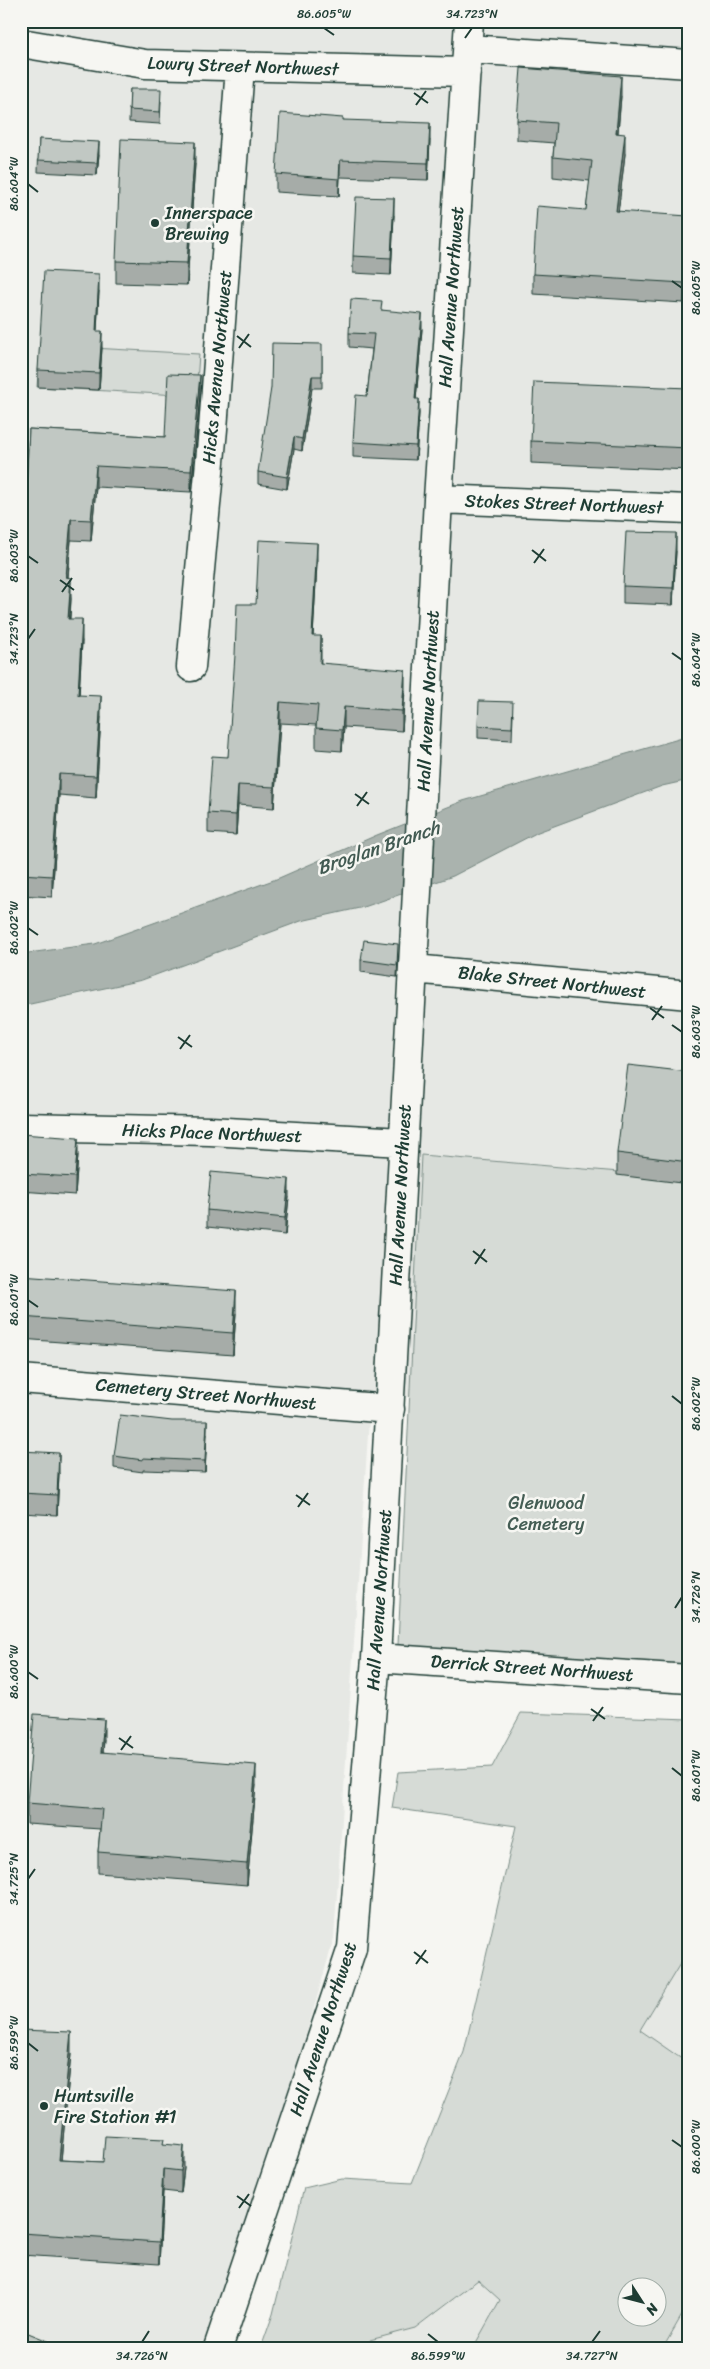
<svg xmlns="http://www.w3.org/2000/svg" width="710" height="2369" font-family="Sriracha,sans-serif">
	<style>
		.built { fill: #e6e8e4 }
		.green { fill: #d6dbd6; stroke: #7a8c85; fill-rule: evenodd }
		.water { fill: #aab3ae; stroke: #72847d }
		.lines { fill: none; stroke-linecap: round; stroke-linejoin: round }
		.minor-casing { stroke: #1f3d34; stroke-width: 31 }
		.minor { stroke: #f6f6f2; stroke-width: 28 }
		.wall { fill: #a6aca8; stroke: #1f3d34 }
		.shaded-wall { fill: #878c88; stroke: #1f3d34 }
		.building { fill: #c1c8c3; stroke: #1f3d34 }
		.ticks { fill: none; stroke: #1f3d34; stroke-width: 2 }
		.poi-dot { fill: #1f3d34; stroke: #f6f6f2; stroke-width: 2 }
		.labels { text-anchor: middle; stroke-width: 5; stroke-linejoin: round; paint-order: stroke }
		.street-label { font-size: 18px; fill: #1f3d34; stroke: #f6f6f2 }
		.poi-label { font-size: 18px; fill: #1f3d34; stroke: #f6f6f2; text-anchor: start }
		.park-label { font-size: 18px; fill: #445d54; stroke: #f6f6f2 }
		.water-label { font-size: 19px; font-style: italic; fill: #425a52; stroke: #f6f6f2 }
		.neatline { fill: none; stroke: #1f3d34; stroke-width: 2 }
		.ticks-label { font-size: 12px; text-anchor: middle; fill: #1f3d34 }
	</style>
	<rect width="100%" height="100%" fill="#f6f6f2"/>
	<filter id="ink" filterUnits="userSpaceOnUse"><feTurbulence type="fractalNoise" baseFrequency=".02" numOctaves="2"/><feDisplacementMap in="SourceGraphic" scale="10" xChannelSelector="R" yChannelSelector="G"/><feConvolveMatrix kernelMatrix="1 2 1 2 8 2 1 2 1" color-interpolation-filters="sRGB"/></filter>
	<g filter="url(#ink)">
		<!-- built -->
		<path class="built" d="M21,21h668v715l-226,65 -86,34 -98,43 -184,66 -74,10z
			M689,780v398l-268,-23 -11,242 -389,-30v-361l121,-26 159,-59 63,-14 89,-31 85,-44 124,-46z
			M21,1387l348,33 -35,518 -52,181 -74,229h-187z
			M689,1949v115l-49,-34z
			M478,2280l22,20 -27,48h-106l3,-8 45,-12z
			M689,2303v45h-26z"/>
		<!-- green -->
		<path class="green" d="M40,345l159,9 -3,42 -159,-9z
			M421,1155l268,23v488l-291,-21z
			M521,1713l168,6v230l-49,81 49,34v239l-26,45h-190l27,-48 -22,-20 -63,48 -45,12 -3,8h-106l12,-34 31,-126 38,-9 70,4 52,-131 52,-226 -124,-18 6,-36 94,-5zM628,2286h30v30h-30z"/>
		<!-- water -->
		<path class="water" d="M689,736v44l-27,6 -124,46 -85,44 -89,31 -63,14 -159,59 -121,26v-52l74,-10 184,-66 98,-43 86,-34z"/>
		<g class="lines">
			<!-- minor casing -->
			<g class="minor-casing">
				<path id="minor" d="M21,43l124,21 321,8
					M468,49l221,15
					M438,499l251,10
					M191,667l22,-238 27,-362
					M414,969l275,26
					M21,1127l189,4 192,11
					M21,1379l369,30
					M376,1658l313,21
					M218,2348l134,-400 24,-290 62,-1159 31,-478"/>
			</g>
			<!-- minor -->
			<use href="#minor" class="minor"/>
		</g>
		<!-- wall -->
		<path class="wall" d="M629,21h29l-1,8 -28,-2z
			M130,89l31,12 -1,23 -31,-2z
			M621,96l-3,37 7,21 -7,58 70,24 -4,67 -151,-9v-20l53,-64 4,-29 -37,-4v-20l1,-14 -37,-3v-20z
			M343,120l87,20 -2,40 -88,-3 -1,19 -63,-4v-18z
			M39,139l60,15 -2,21 -59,-3z
			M195,164l-8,121 -71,-2v-22z
			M394,215l-3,60 -38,-2v-17z
			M99,291l-2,40 5,17 -3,42 -61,-3v-17z
			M382,310l40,19 -6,70 3,14 -3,47 -63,-3v-15l14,-46 5,-47 -23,-2v-14z
			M322,356v32h-10l-10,63 -8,-2 -7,40 -29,-5v-12z
			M689,388v82l-158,-7v-22z
			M200,396l-9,96 -95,-5 -5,54 -20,-1 -3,38 3,21 -1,20 12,22 -3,54 22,22 -5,81 -37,-3 -7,102 -31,-2v-366h3l5,-100 136,8z
			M676,551l-3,54 -50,-2v-17z
			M317,563l-4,73 8,28 84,26 -3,41 -58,-4 -2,24 -26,-2v-24l-36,-2 -6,85 -36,-3 -2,30 -28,-2v-20l20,-56 28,-153z
			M513,714l-1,26 -34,-2v-12z
			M398,956l-1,21 -36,-5v-12z
			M689,1072v112l-72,-9v-22z
			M21,1134l57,21 -3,40 -54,-4z
			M289,1197l-4,38 -78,-8v-17z
			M21,1275l215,38 -3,42 -212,-16z
			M207,1433l-2,39 -62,-2v2l-29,-4v-12z
			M21,1451l38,22 -2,42 -36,-2z
			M104,1740l-1,12 153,33 -9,100 -149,-12v-21l2,-23 -73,-5v-21z
			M21,2030l50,24 -10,106 42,2 61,-18 20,24 -3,25 -18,-2 -4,73 -138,-9z"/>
		<!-- shaded-wall -->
		<path class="shaded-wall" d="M621,76v20l-5,57v-20z
			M430,123v17l-2,40v-17z
			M625,134v20l-9,77v-20z
			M99,142v12l-2,21v-12z
			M195,142v22l-8,121v-22z
			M340,160v17l-1,19v-17z
			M394,198v17l-3,60v-17z
			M688,216v20l-4,67v-20z
			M99,274v17l-3,57v-17z
			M422,314v15l-7,84v-14z
			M102,331v17l-3,42v-17z
			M200,375v21l-9,96v-21z
			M312,376v12l-10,63v-12z
			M419,399v14l-3,47v-14z
			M294,437v12l-7,40v-12z
			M96,466v21l-5,54v-21z
			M71,519v21l-5,58v-21z
			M676,533v18l-3,54v-17z
			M317,543v20l-5,93v-20z
			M71,578v21l-3,41v-21z
			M82,619v22l-4,75v-21z
			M321,636v21l-1,27v-21z
			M405,670v20l-3,41v-20z
			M101,696v21l-5,81v-22z
			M280,702v21l-6,85v-21z
			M344,707v20l-2,24v-21z
			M59,774v21l-7,102v-21z
			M238,785v20l-2,30v-20z
			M78,1138v17l-3,40v-18z
			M289,1179v18l-4,38v-17z
			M236,1291v22l-3,42v-22z
			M207,1421v12l-2,39v-11z
			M59,1453v20l-2,42v-20z
			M104,1719v21l-3,32v-20z
			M256,1765v20l-9,100v-21z
			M71,2032v22l-12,128v-22z
			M184,2146v22l-3,25v-22z
			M163,2169v22l-4,73v-22z"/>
		<!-- building -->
		<path class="building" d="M521,68l100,8 -5,57 9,1 -9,77 72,5 -4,67 -151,-9 4,-68 49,4 6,-49 -39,-4 3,-34 -39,-3z
			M130,89h31l-1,23 -31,-2z
			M280,113l63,5v2l87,3 -2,40 -88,-3 -1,19 -63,-5z
			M39,139l60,3 -2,21 -59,-3z
			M121,139l74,3 -8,121 -71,-2z
			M356,197l38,1 -3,60 -38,-2z
			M44,271l55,3 -3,57h6l-3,42 -61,-3z
			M351,299l31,2 -1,9 41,4 -7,85h4l-3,47 -63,-4 3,-47 11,1 7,-62 -25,-1z
			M272,343l50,1v32h-10l-10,63 -8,-2 -7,40 -29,-5 13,-84z
			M168,374l32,1 -9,96 -95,-5 -5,54 -20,-1 -5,58 5,1 -3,41h14l-4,76 23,1 -5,80 -37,-2 -7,102 -31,-2v-345h3l5,-100 136,8z
			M534,382l155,6v60l-158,-7z
			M626,532l50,1 -3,55 -50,-2z
			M259,540l58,3 -5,93h9l-1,27 85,7 -3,41 -58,-4 -2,23 -26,-2 2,-23 -38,-3 -6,85 -36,-2 -2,30 -28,-2 4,-57 16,1 7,-102 2,-51h19z
			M479,701l34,1 -1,26 -34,-2z
			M364,940l34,4 -1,21 -36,-5z
			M628,1065l61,7v90l-72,-9z
			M21,1134l57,4 -3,39 -54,-3z
			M211,1172l78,7 -4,39 -78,-8z
			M21,1275l215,16 -3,42 -212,-16z
			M120,1415l52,6h35l-2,40 -62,-3v2l-29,-4z
			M21,1451l38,2 -2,42 -36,-2z
			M34,1714l70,5 -3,33 155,13 -9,99 -149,-12 4,-43 -75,-6z
			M21,2030l50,2 -12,128 44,2 2,-26 59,3 -1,5 21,2 -3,25 -18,-2 -4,73 -138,-9z
			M21,2330l44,18h-44z"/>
	</g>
	<!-- ticks -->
	<path class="ticks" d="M324,28l10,7M465,38l7,-10M414,93l14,10M416,105l10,-14M28,184l10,8M672,281l10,7M237,336l14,11M239,348l10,-14M532,550l14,11M28,556l10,7M534,563l10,-14M60,580l14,10M62,592l10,-14M28,639l7,-10M672,653l10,7M355,794l14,10M357,806l10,-14M28,928l10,7M650,1008l14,10M652,1020l10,-14M672,1025l10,7M178,1037l14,10M180,1049l10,-14M473,1251l14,11M475,1264l10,-15M28,1300l10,7M672,1396l10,8M296,1495l14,10M298,1507l10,-14M675,1608l7,-11M28,1672l10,7M591,1709l14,10M593,1721l10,-14M119,1738l14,10M121,1750l10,-14M672,1768l10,8M28,1879l7,-10M414,1952l14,11M416,1964l10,-14M28,2043l10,8M672,2140l10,7M237,2196l14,10M239,2208l10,-14M428,2334l10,8M142,2342l7,-11M592,2342l8,-11"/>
	<!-- markers -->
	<g class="poi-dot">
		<circle cx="155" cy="223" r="5"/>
		<circle cx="44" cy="2106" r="5"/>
	</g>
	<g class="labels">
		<!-- street labels -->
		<g class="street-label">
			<text transform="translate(243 66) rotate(2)" y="6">Lowry Street Northwest</text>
			<text transform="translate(451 297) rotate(-86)" y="6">Hall Avenue Northwest</text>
			<text transform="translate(217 367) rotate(-85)" y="6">Hicks Avenue Northwest</text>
			<text transform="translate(564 504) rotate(2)" y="6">Stokes Street Northwest</text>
			<text transform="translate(428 701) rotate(-87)" y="6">Hall Avenue Northwest</text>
			<text transform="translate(552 982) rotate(6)" y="6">Blake Street Northwest</text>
			<text transform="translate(212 1133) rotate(2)" y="6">Hicks Place Northwest</text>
			<text transform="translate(400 1195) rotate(-87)" y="6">Hall Avenue Northwest</text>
			<text transform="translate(206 1394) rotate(5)" y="6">Cemetery Street Northwest</text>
			<text transform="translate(379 1600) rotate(-86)" y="6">Hall Avenue Northwest</text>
			<text transform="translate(532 1668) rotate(4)" y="6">Derrick Street Northwest</text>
			<text transform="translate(323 2029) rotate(-72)" y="6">Hall Avenue Northwest</text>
		</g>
		<!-- poi labels -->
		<g class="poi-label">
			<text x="165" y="219">Innerspace<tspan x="165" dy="21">Brewing</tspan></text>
			<text x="54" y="2102">Huntsville<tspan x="54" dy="21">Fire Station #1</tspan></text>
		</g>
		<!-- park labels -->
		<g class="park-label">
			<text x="546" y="1509">Glenwood<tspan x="546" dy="21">Cemetery</tspan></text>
		</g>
		<!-- water labels -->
		<g class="water-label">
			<text transform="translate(378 847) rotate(-19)" y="7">Broglan Branch</text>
		</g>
	</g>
	<!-- margin -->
	<rect width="710" height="2369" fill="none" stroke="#f6f6f2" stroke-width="55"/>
	<!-- north arrow -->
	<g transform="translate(642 2302) rotate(126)"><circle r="24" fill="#f6f6f2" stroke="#a0aca6"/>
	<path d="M0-4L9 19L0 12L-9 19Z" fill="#1f3d34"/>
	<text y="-8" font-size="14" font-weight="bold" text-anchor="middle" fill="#1f3d34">N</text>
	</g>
	<rect x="28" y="28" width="654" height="2314" class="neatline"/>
	<g class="ticks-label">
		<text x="324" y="18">86.605°W</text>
		<text x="472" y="18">34.723°N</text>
		<text transform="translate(14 184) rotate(-90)" y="4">86.604°W</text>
		<text transform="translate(696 288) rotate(-90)" y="4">86.605°W</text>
		<text transform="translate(14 556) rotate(-90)" y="4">86.603°W</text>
		<text transform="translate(14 639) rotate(-90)" y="4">34.723°N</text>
		<text transform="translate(696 660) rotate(-90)" y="4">86.604°W</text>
		<text transform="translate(14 928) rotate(-90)" y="4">86.602°W</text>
		<text transform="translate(696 1032) rotate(-90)" y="4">86.603°W</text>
		<text transform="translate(14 1300) rotate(-90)" y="4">86.601°W</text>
		<text transform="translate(696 1404) rotate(-90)" y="4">86.602°W</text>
		<text transform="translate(696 1597) rotate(-90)" y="4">34.726°N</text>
		<text transform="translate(14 1672) rotate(-90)" y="4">86.600°W</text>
		<text transform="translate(696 1776) rotate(-90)" y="4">86.601°W</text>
		<text transform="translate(14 1879) rotate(-90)" y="4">34.725°N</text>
		<text transform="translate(14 2043) rotate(-90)" y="4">86.599°W</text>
		<text transform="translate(696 2147) rotate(-90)" y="4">86.600°W</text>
		<text x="142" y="2360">34.726°N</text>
		<text x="438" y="2360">86.599°W</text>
		<text x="592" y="2360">34.727°N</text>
	</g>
</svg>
